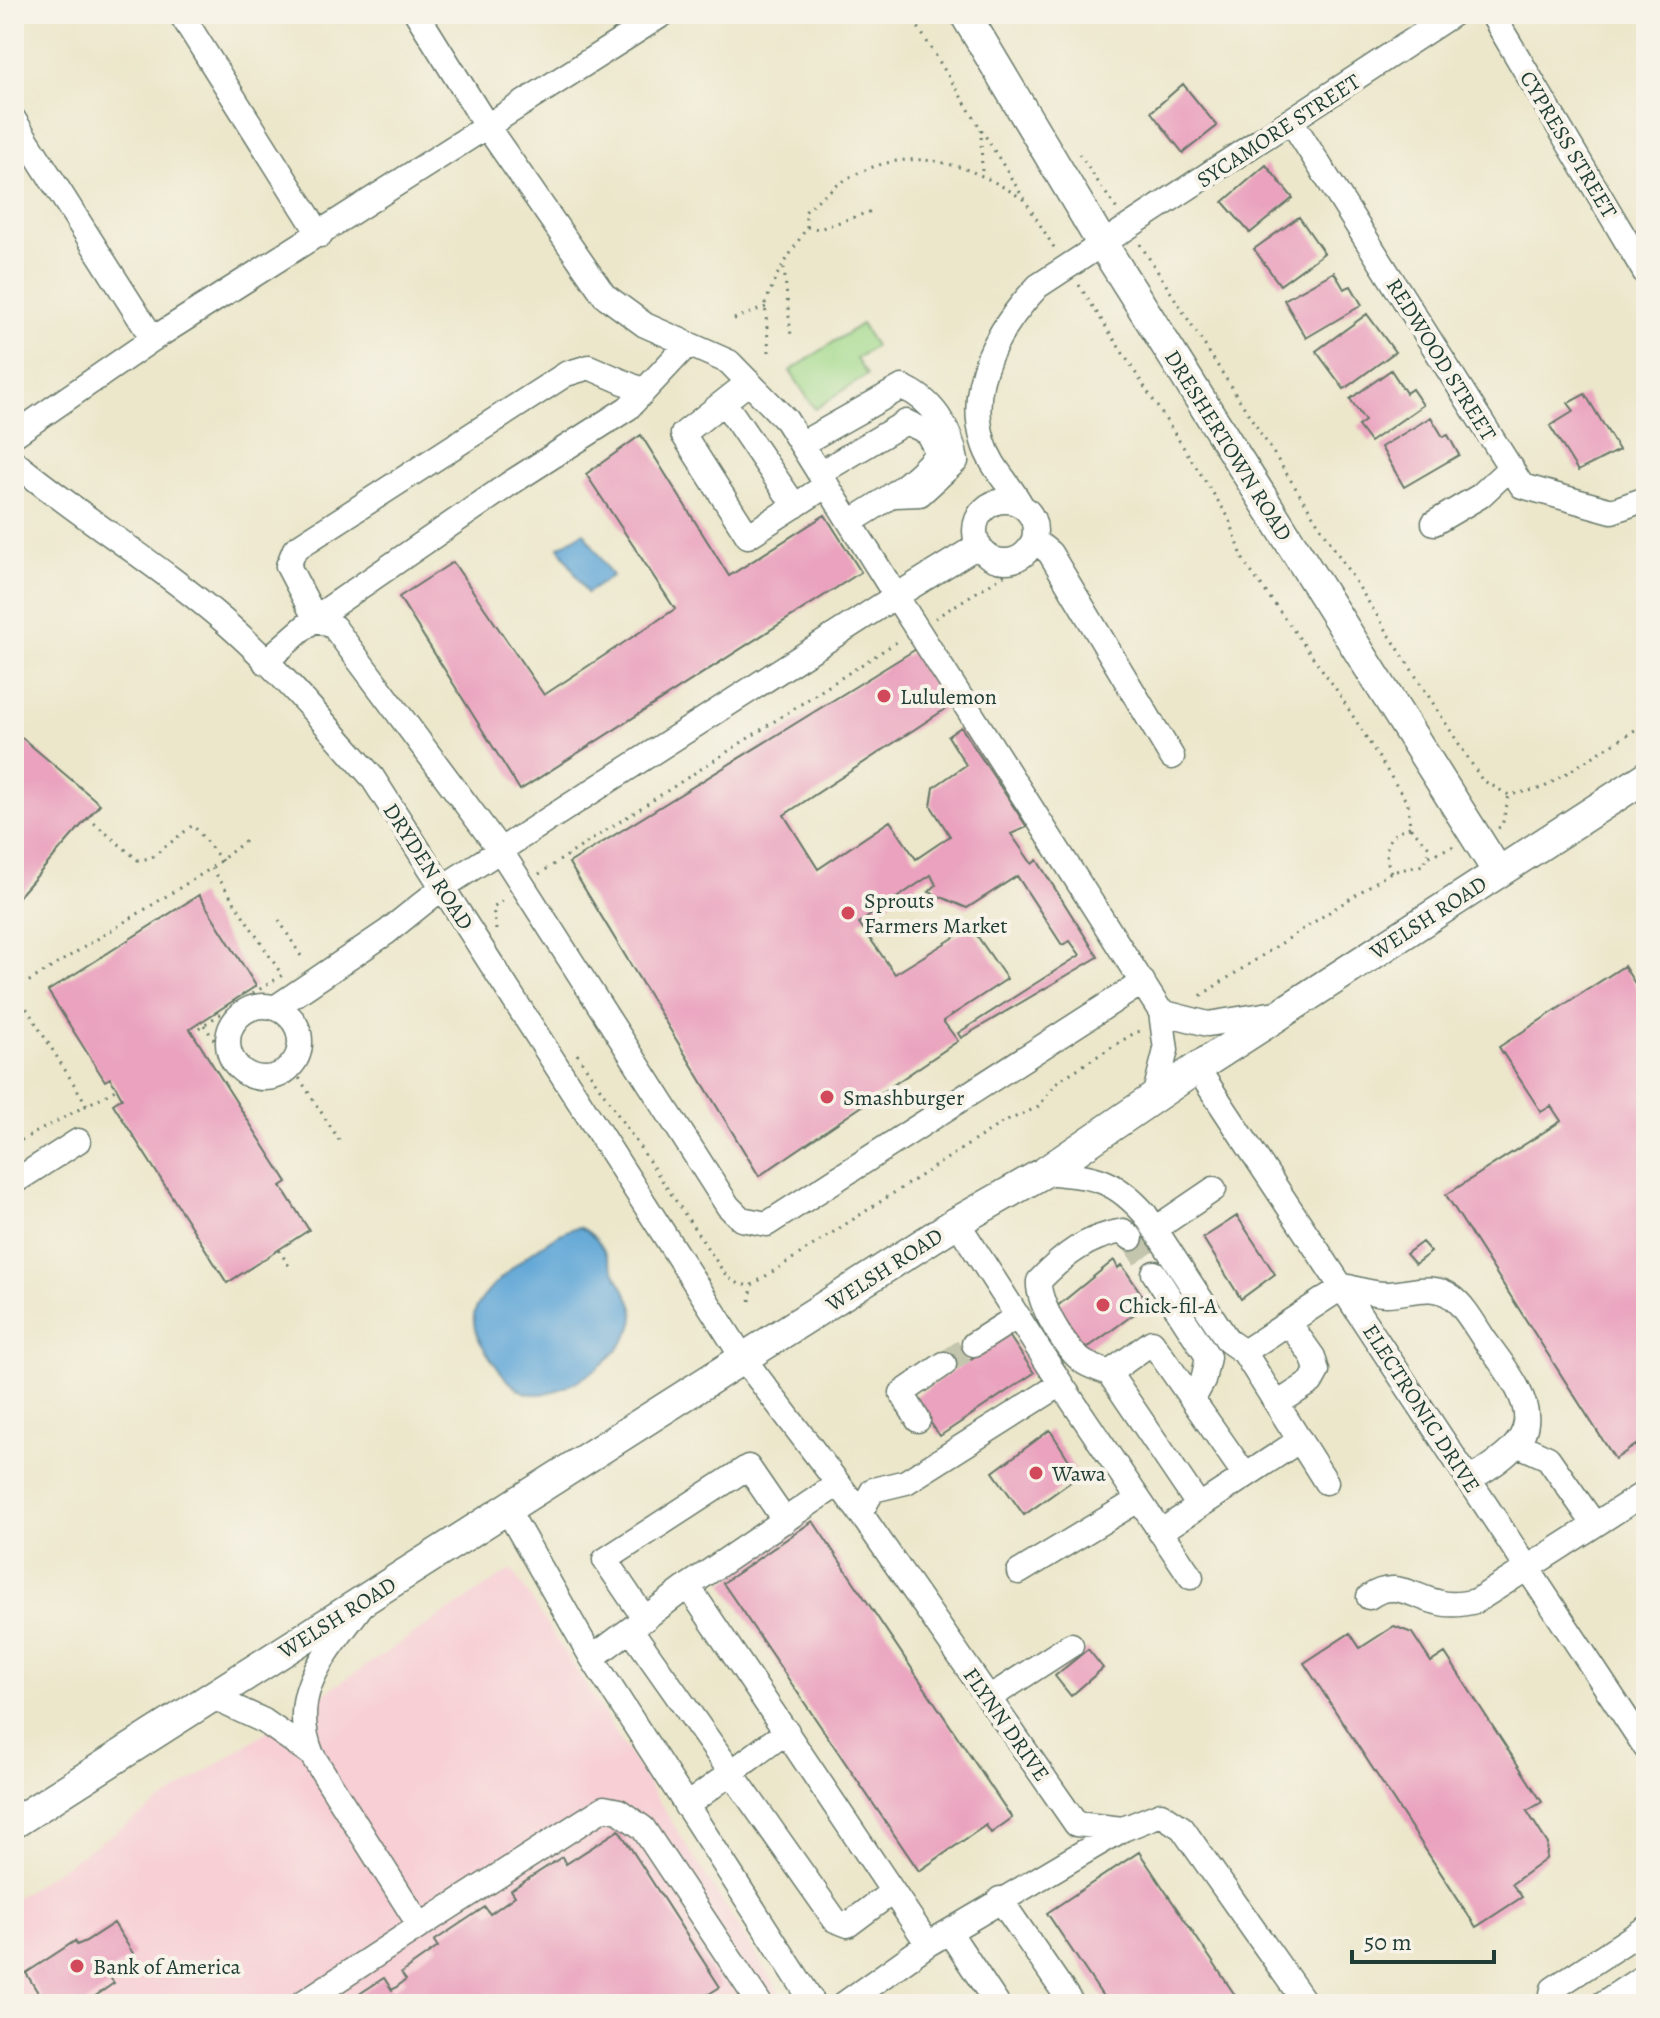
<svg xmlns="http://www.w3.org/2000/svg" width="1660" height="2018" font-family="Alegreya,serif">
	<style>
		.built { fill: #f7cfd5 }
		.green { fill: #a2d98b; stroke: #608b60; stroke-width: 2 }
		.water { fill: #62a7d7; stroke: #407286; stroke-width: 2 }
		.building { fill: #eaa2be }
		.lines { fill: none; stroke-linecap: round; stroke-linejoin: round }
		.minor-tunnel { stroke: #c3c5ad; stroke-width: 24; stroke-dasharray: 24 12; stroke-linecap: butt }
		.minor-casing { stroke: #677869; stroke-width: 27 }
		.major-casing { stroke: #677869; stroke-width: 33 }
		.path { stroke: #677869; stroke-width: 3; stroke-dasharray: 2 6; stroke-linecap: butt }
		.minor { stroke: #fff; stroke-width: 24 }
		.major { stroke: #fff; stroke-width: 30 }
		.poi-dot { fill: #d1495b; stroke: #f7f3e8; stroke-width: 3 }
		.labels { text-anchor: middle; stroke-width: 8; stroke-linejoin: round; paint-order: stroke }
		.street-label { font-size: 22px; fill: #1f3d34; stroke: #f7f3e8 }
		.poi-label { font-size: 22px; fill: #1f3d34; stroke: #f7f3e8; text-anchor: start }
	</style>
	<rect width="100%" height="100%" fill="#f7f3e8"/>
	<filter id="ink" filterUnits="userSpaceOnUse"><feTurbulence type="fractalNoise" baseFrequency=".0125" numOctaves="2"/><feDisplacementMap in="SourceGraphic" scale="16" xChannelSelector="R" yChannelSelector="G"/><feConvolveMatrix kernelMatrix="1 2 1 2 8 2 1 2 1" color-interpolation-filters="sRGB"/></filter>
	<filter id="wash" filterUnits="userSpaceOnUse"><feTurbulence type="fractalNoise" baseFrequency=".006" numOctaves="4" result="noise"/><feDisplacementMap in="SourceGraphic" scale="32" xChannelSelector="R" yChannelSelector="G"/><feGaussianBlur stdDeviation="1.8" result="paint"/><feColorMatrix in="noise" values="0 0 0 0 0 0 0 0 0 0 0 0 0 0 0 0 0 1.4 0 .05"/><feComposite in="paint" operator="in"/></filter>
	<g filter="url(#wash)">
		<rect width="100%" height="100%" fill="#ece7cb"/>
		<!-- built -->
		<path class="built" d="M512,1569l275,435h-773v-105z"/>
		<!-- green -->
		<path class="green" d="M861,324l14,22 -19,13 11,16 -52,34 -25,-38z"/>
		<!-- water -->
		<path class="water" d="M584,532l28,44 -25,17 -28,-46z
			M579,1227c19,8 25,24 34,42 6,12 19,29 21,44 3,37 -73,89 -107,80 -16,-5 -26,-21 -35,-33 -9,-13 -20,-28 -18,-45 3,-24 81,-86 105,-88z"/>
		<g id="blocks">
			<!-- building -->
			<path class="building" d="M1183,84l34,42 -34,27 -32,-41z
				M1266,165l27,33 -43,35 -27,-31z
				M1299,217l25,36 -44,32 -26,-36z
				M1334,272l10,17 7,-3 11,19 -56,33 -22,-38z
				M1367,314l28,38 -51,37 -28,-38z
				M1391,370l15,23 6,-4 11,16 -53,37 -12,-16 7,-5 -15,-22z
				M1585,394l34,56 -41,21 -28,-45 24,-15 -6,-8z
				M1431,417l12,20 5,-2 11,20 -55,32 -23,-40z
				M641,435l88,141 96,-61 36,57 -341,218 -121,-193 54,-35 91,133 131,-86 -89,-135z
				M921,646l35,56 -172,113 34,54 72,-48 26,38 34,-23 -19,-30 3,-19 32,-22 -18,-29 13,-9 66,100 -16,7 21,30 5,-4 61,97 -137,81 -3,-5 122,-78 -10,-14 -8,4 -45,-69 -50,32 -38,-16 7,-7 -5,-10 -72,48 36,51 76,-47 36,52 -64,42 15,20 -199,135 -190,-313z
				M14,731l86,73 -86,98z
				M199,895l57,91 -66,43 97,153 -6,4 28,44 -82,53 -114,-179 9,-6 -5,-9 -7,-11 -5,3 -57,-90z
				M1624,966l22,35v454l-3,2 -7,-12 -21,14 -169,-264 115,-74 -10,-15 -10,6 -42,-65z
				M1237,1216l38,58 -34,25 -38,-61z
				M1422,1242l9,10 -16,12 -9,-10z
				M1114,1260l4,8 4,-3 26,39 -65,47 -28,-43z
				M1008,1334l26,39 -94,63 -27,-38z
				M1050,1430l29,46 -55,39 -31,-43z
				M813,1521l199,297 -21,15 -5,-8 -67,46 -196,-288z
				M1394,1626l18,7 19,29 14,-9 97,149 -15,9 21,33 -2,15 -34,25 10,13 -46,30 -172,-264 46,-30 10,15z
				M1088,1649l15,19 -32,28 -16,-20z
				M619,1830l101,157 -27,17h-349l40,-26 8,12 14,-10 -5,-7 37,-26 -4,-6 51,-34 5,7 25,-18 -4,-6 51,-33 4,7z
				M1139,1852l102,152h-133l-61,-91z
				M114,1923l20,32 -27,18 7,10 -30,21h-39l-19,-31 49,-32 2,4 9,-4z"/>
		</g>
	</g>
	<g filter="url(#ink)">
		<use href="#blocks" fill-opacity="0" stroke="#677869" stroke-width="2"/>
		<g class="lines">
			<!-- minor-tunnel -->
			<path class="minor-tunnel" d="M1131,1238l23,35
				M944,1364l30,-20"/>
			<!-- minor casing -->
			<g class="minor-casing">
				<path id="minor" d="M181,14l139,221
					M417,14l71,114 116,167 41,30 84,37 57,58 110,176 83,-51
					M1492,14l154,260
					M14,120l139,219
					M1292,122l230,364 90,25 34,-12
					M749,382l-66,52 65,102 79,-51
					M644,391l-55,-24 -23,7 -271,175 -7,17 27,52 194,-134 119,-76 60,-64
					M724,402l71,104
					M14,435l139,-96 510,-325
					M801,444l101,-57c30,12 49,42 54,74l-36,33 -25,1
					M14,462c68,56 144,102 210,159 54,47 101,103 148,156l371,581 116,153 217,313 47,5 38,-15 21,14 124,176
					M820,473l86,-51 21,10 11,21c-24,30 -55,49 -88,69
					M975 531a30 30 0 1 1 60 0a30 30 0 1 1-60 0Z
					M1021,505c-12,-22 -31,-39 -38,-64 -17,-59 16,-114 55,-155l415,-272
					M1434,523l46,-27 31,-29
					M1034,540l16,13 122,204
					M265,662l50,-44 19,9 166,223 228,356 13,13 26,5 376,-242
					M228 1042a36 36 0 1 1 72 0a36 36 0 1 1-72 0Z
					M275,1008l112,-76 56,-45 453,-291 265,416 5,38 -12,47
					M1161,1012l47,12 68,-11
					M1197,1068l449,680
					M1045,1172c48,5 66,4 100,42l83,127 16,11
					M14,1182l64,-41
					M957,1222l104,162
					M1155,1229l59,-40
					M1154,1273l54,84 -5,24 -10,18
					M974,1344l44,-28
					M1109,1373c-8,-3 -17,-6 -24,-10 -19,-12 -48,-61 -46,-82 25,-26 48,-44 84,-50l8,7
					M1277,1404l34,-22 6,-11 -4,-14 -24,-34
					M918,1420l-16,-27 42,-29
					M1519,1445l29,13 46,66
					M1326,1482l-82,-130 100,-66c13,3 29,8 42,8 21,0 47,-12 66,3 15,11 26,35 37,49 50,66 56,91 -21,134
					M1199,1506l-90,-133 43,-31 93,133
					M507,1509l85,149 222,346
					M860,1513l13,-23 33,-8 155,-98 130,193
					M1160,1532l140,-92
					M1019,1572l119,-72
					M688,1586l240,358 -84,60
					M1369,1597c25,-18 43,-1 68,5 12,4 27,2 39,-1l170,-109
					M362,1605c-35,48 -76,87 -50,150l108,171 184,-118 15,3 24,17 117,176
					M645,1619l-40,-59 143,-93 37,54
					M631,1630l204,290 13,5 44,-33
					M592,1658l96,-72 150,-102
					M212,1697l52,24 46,32
					M989,1698l82,-53
					M686,1806l101,-75
					M1000,1899l72,105
					M950,1933l47,71
					M928,1944l195,-115
					M301,2004l119,-78
					M1550,2004l3,-15 93,-61
					M1602,2004l44,-29"/>
			</g>
			<!-- major casing -->
			<g class="major-casing">
				<path id="major" d="M965,14l138,231 395,627
					M14,1823l943,-601 88,-50 152,-104 449,-291"/>
			</g>
			<!-- path -->
			<path class="path" d="M910,14l145,235
				M981,129l1,45
				M1079,154l39,57
				M807,227l12,2 53,-18
				M1140,244l342,536 27,15 34,-7 103,-65
				M784,268l7,68
				M1079,285l150,233 15,44 90,124 74,118 2,23 19,20 -5,18 -33,7 -194,126
				M734,319l32,-12
				M769,352l-4,-48 12,-29 30,-48 -2,-15c72,-71 142,-65 222,-10
				M935,618l69,-43 29,-11
				M88,818l50,42 13,-2 42,-33 29,36
				M1498,828l4,-2 7,-31
				M1429,856l25,-10
				M212,868l70,107
				M1391,872c-9,-22 -6,-39 19,-45
				M539,874l359,-233
				M279,920l25,41
				M496,930l-3,-22 14,-10
				M204,1025l13,19 6,25 23,18 26,3 26,-14 43,67
				M192,1032l92,-58
				M577,1054l150,223 14,8h11
				M87,1105l-72,-115 195,-121 35,-28
				M14,1144l103,-55
				M279,1250l12,19
				M750,1301l2,-16 248,-161 38,-17 20,-26 78,-49 7,-1"/>
			<!-- minor -->
			<use href="#minor" class="minor"/>
			<!-- major -->
			<use href="#major" class="major"/>
		</g>
	</g>
	<!-- markers -->
	<g class="poi-dot">
		<circle cx="884" cy="696" r="8"/>
		<circle cx="848" cy="913" r="8"/>
		<circle cx="827" cy="1097" r="8"/>
		<circle cx="1103" cy="1305" r="8"/>
		<circle cx="1036" cy="1473" r="8"/>
		<circle cx="77" cy="1966" r="8"/>
	</g>
	<g class="labels">
		<!-- street labels -->
		<g class="street-label">
			<text transform="translate(1278 130) rotate(-33)" y="8">SYCAMORE STREET</text>
			<text transform="translate(1569 144) rotate(59)" y="8">CYPRESS STREET</text>
			<text transform="translate(1442 359) rotate(58)" y="8">REDWOOD STREET</text>
			<text transform="translate(1229 445) rotate(58)" y="8">DRESHERTOWN ROAD</text>
			<text transform="translate(429 866) rotate(57)" y="8">DRYDEN ROAD</text>
			<text transform="translate(1428 917) rotate(-33)" y="8">WELSH ROAD</text>
			<text transform="translate(884 1269) rotate(-33)" y="8">WELSH ROAD</text>
			<text transform="translate(1422 1408) rotate(57)" y="8">ELECTRONIC DRIVE</text>
			<text transform="translate(337 1617) rotate(-32)" y="8">WELSH ROAD</text>
			<text transform="translate(1007 1724) rotate(55)" y="8">FLYNN DRIVE</text>
		</g>
		<!-- poi labels -->
		<g class="poi-label">
			<text x="900" y="704">Lululemon</text>
			<text x="864" y="908">Sprouts<tspan x="864" dy="25">Farmers Market</tspan></text>
			<text x="843" y="1105">Smashburger</text>
			<text x="1119" y="1313">Chick-fil-A</text>
			<text x="1052" y="1481">Wawa</text>
			<text x="93" y="1974">Bank of America</text>
		</g>
	</g>
	<!-- margin -->
	<rect width="1660" height="2018" fill="none" stroke="#f7f3e8" stroke-width="48"/>
	<!-- scale -->
	<path d="M1352 1950v12h142v-12" fill="none" stroke="#1f3d34" stroke-width="4"/>
	<text x="1364" y="1950" font-size="24" fill="#1f3d34" stroke="#f7f3e8" stroke-width="6" paint-order="stroke">50 m</text>
</svg>
